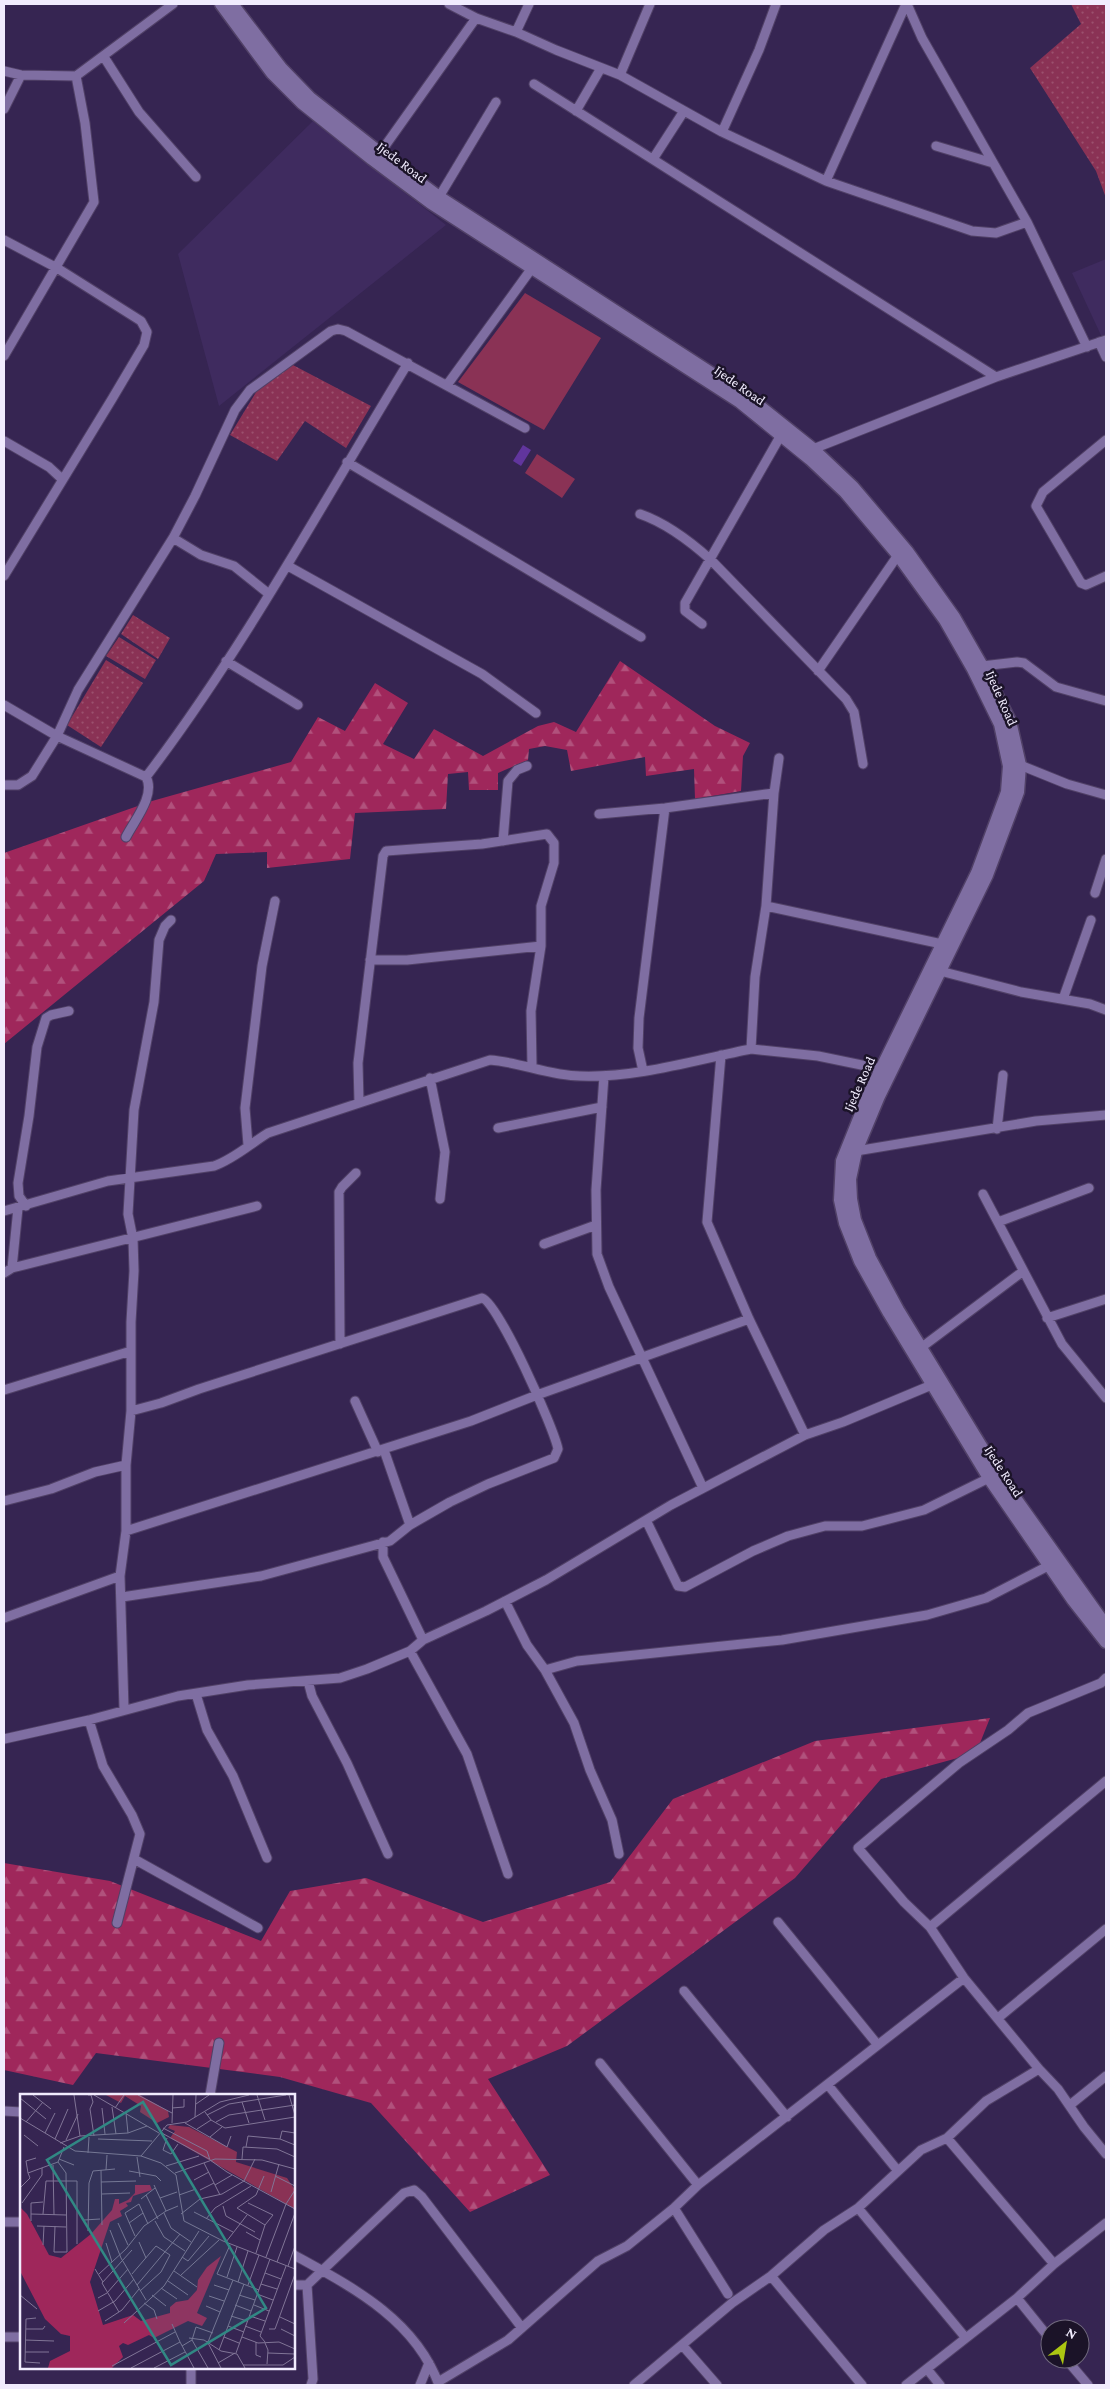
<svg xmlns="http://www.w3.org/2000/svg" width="1110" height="2389" font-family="'Crimson Pro',serif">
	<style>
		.built { fill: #3f2b5f }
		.grass { fill: url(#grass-dots) }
		.forest { fill: url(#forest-firs) }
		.pitch { fill: #8a3255 }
		.water { fill: #61359d }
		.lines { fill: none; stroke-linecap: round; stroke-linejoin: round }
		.street-casing { stroke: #514167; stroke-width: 11 }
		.secondary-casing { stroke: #514167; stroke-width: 15 }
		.street { stroke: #7f6ea2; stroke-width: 9 }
		.secondary { stroke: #7f6ea2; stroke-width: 12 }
		.labels { text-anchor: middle; stroke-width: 5; stroke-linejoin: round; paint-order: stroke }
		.street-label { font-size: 14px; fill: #f1ecfe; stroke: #1b1328 }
		.inset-road { fill: none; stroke: #817597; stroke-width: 1 }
		.view { fill: #318884; fill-opacity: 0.15; stroke: #318884; stroke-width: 2.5 }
		.inset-edge { fill: none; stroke: #f1ecfe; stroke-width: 2.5 }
	</style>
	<defs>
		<pattern id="grass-dots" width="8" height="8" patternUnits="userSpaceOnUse" patternTransform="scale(1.25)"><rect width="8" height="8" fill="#8a3255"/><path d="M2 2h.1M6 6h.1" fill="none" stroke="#9b506e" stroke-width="1.8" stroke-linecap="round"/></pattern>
		<pattern id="forest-firs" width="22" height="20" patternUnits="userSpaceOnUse" patternTransform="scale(1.25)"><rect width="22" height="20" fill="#9f275b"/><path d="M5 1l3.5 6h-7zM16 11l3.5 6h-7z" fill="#b1517c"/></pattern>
	</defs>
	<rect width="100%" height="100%" fill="#362552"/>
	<!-- built -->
	<path class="built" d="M313,121l133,104 -227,181 -41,-152z
		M1106,259v87l-34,-73z"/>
	<!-- grass -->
	<path class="grass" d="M1071,4h35v194l-10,-27 -66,-103 51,-44z
		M291,364l80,42 -25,42 -41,-27 -28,40 -47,-26 28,-46z
		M133,615l37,23 -12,21 -37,-25z
		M119,637l37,23 -11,19 -39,-23z
		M106,660l37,23 -42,64 -34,-22z"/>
	<!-- forest -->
	<path class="forest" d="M620,661l95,65 35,17 -7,13 -2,35 -46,8 -1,-30 -48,7 -1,-19 -74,14 -4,-21 -22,-4 -16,3 -1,11 -30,13v17h-29l-1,-18 -20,2 -2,35 -91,4 -5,46 -83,9v-16l-51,2 -12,27 -200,163v-191l148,-52 139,-39 27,-45 27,14 30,-48 33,20 -25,41 31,15 20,-30 49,27 55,-30 16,-4 22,10z
		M990,1718l-14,35 -95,26 -86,99 -228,168 -79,33 62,96 -80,37 -99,-109 -91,-26 -184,-24 -23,32 -69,-15v-207l106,18 151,60 29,-50 76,-13 117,44 127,-40 63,-83 142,-58z"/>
	<!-- pitch -->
	<path class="pitch" d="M525,293l76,45 -57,92 -86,-48z
		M537,454l38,25 -13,19 -37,-25z"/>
	<!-- water -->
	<path class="water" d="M523,445l8,5 -10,16 -8,-5z"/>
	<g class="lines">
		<!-- street casing -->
		<g class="street-casing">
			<path id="street" d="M449,4l27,14 40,14 40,18 64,25 102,57 104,49 146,50 24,2 31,-11
				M907,4l15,34 105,184 60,125
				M516,32l13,-28
				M104,57l35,55 57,65
				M4,71l17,4 55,1
				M620,75l30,-71
				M534,84l462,293
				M4,109l17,-34
				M576,111l25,-43
				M722,132l37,-82 17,-46
				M936,146l57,17
				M380,153l96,-135
				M653,159l31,-48
				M826,181l80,-177
				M439,197l57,-95
				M4,240l53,28 84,53 6,11 -3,13 -32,54 -108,177
				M1099,342l7,15
				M4,356l90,-154 -9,-79 -9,-47 97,-72
				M447,385l85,-117
				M1106,440l-63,52 -7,14 45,77 5,2 20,-9
				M4,441l45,26 13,12
				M813,449l183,-72 110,-37
				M347,462l294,175
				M640,514c26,9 51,28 71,46l135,139 8,13 9,52
				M173,538l28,17 33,11 35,28
				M288,566l194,108 54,39
				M702,624l-17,-13v-8l96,-168
				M226,661l72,44
				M982,666l35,-4 7,1 32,24 50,14
				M818,671l80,-116
				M4,705l53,31 89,41c10,18 -12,44 -20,60
				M779,758l-5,35 -8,113 -11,71 -4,72 67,7 63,13
				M1020,765l47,19 39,11
				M146,777c99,-130 177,-275 262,-414
				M4,785h14l14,-9 25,-40 21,-46 95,-152 22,-42 40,-86 15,-20 81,-59 7,-2 8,2 179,97
				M599,814l66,-6 109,-15
				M503,841l5,-60 9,-11 10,-4
				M1095,893l11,-34
				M766,906l176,38
				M370,960h37l134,-14
				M940,971l81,21 69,12 16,6
				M1063,999l28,-79
				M721,1055l-14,167 42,97 56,116
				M643,1071l-5,-23 1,-30 26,-210
				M604,1076l-8,114 1,64 12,33 94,201
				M430,1078l15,74 -5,47
				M359,1102l-1,-39 25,-207 3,-5 96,-7 65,-10 7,9v20l-13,43v40l-10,65 1,55
				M498,1128l104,-21
				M997,1129l6,-54
				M248,1145l-3,-37 17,-142 13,-65
				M856,1151l180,-30 70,-6
				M983,1194l79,150 44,54
				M26,1206l-7,-10 -1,-13 11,-67 8,-69 9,-29 5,-3 18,-4
				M4,1211l104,-30 106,-15c20,-7 36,-22 54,-33l222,-73c30,2 60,16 90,16 58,2 115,-16 171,-27
				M998,1222l91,-34
				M544,1244l52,-19
				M12,1268l6,-60
				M4,1273l8,-5 245,-62
				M1047,1318l59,-19
				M340,1344l-1,-152 3,-5 14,-14
				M922,1347l100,-75
				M4,1390l127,-39
				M355,1401l23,51
				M384,1450l26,75
				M4,1501l47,-12 44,-17 31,-7
				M646,1520l32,66 7,1 68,-36 35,-15 37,-10h37l62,-16 65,-32
				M126,1531l345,-110 66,-26 212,-76
				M383,1542v15l40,83
				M122,1597l139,-21 129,-35 20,-16 40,-23 38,-18 66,-26 4,-9c-4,-21 -60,-147 -76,-151l-283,91 -38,14 -30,8
				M505,1601l22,44 18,25 29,53 16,47 22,50 7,34
				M4,1618l116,-42
				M410,1651l57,103 41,120
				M545,1670l32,-9 205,-21 145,-25 59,-17 64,-33
				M1106,1678l-5,5 -73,30 -20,17 -49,33 -101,85 46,54 26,25 34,51 75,91 19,20 26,38 22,27
				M308,1681l4,15 35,67 41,91
				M196,1694l11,36 26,46 34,82
				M124,1709l-4,-133 6,-45v-66l5,-54v-89l3,-51 -1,-32 -5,-25 6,-104 20,-108 5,-62 6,-14 6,-6
				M89,1720l14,46 29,49 8,19 -23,89
				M4,1739l85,-19 89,-24 70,-11 92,-7 27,-9 43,-18 13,-11 63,-29 60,-31 125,-75 134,-70 38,-13 91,-38
				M134,1859l124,69
				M778,1922l99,122
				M930,1927l176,-146
				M684,1991l103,126
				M998,2018l108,-89
				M600,2063l98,122
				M828,2085l70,86
				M210,2095l9,-52
				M1070,2105l36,-29
				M4,2111l17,1
				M947,2138l107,126
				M674,2208l54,86
				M858,2208l107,129
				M4,2222h17
				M294,2255c58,32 121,64 145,130
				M771,2276l91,109
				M294,2285h13l97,-92 10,-3 8,7 100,131
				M307,2285l6,94 -2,6
				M1017,2298l33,41
				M4,2337h17
				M683,2346l34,39
				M1066,2359l22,26
				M191,2368v17
				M927,2369l13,16
				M438,2382l70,-42 90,-79 29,-15 47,-38 24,-23 266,-207
				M420,2385l9,-22
				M634,2385l98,-82 39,-27 53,-46 34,-22 63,-58 26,-12 39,-37 53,-32
				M906,2385l111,-87 37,-34 52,-41"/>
		</g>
		<!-- secondary casing -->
		<g class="secondary-casing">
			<path id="secondary" d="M221,4l51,69 30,30 70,56 59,44 309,199 70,57 35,33 53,63 47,65 28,49 27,55 9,42 -2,26 -30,81 -108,221 -27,67 -2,39 5,23 15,38 29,52 100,165 84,122 33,42
				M232,4l49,64 29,30 70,55 59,44 309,200 65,52 40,38 54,64 47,66 28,49 28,55 10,44 -2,27 -31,83 -108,221 -23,55 -6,28 1,20 4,21 15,38 28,52 100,164 108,152"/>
		</g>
		<!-- street -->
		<use href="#street" class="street"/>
		<!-- secondary -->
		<use href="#secondary" class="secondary"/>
	</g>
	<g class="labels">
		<!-- street labels -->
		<g class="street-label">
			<text transform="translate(402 162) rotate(37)" y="5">Ijede Road</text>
			<text transform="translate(740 385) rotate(35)" y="5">Ijede Road</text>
			<text transform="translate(1002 698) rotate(66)" y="5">Ijede Road</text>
			<text transform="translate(859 1084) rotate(-66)" y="5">Ijede Road</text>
			<text transform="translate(1004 1471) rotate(57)" y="5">Ijede Road</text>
		</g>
	</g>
	<!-- overview -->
	<g transform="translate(20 2094)">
		<rect width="275" height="275" fill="#362552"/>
		<path d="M86,1h34l28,16 1,6 -12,6 -17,-11 1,-6 -16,-10 -4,7zM150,31l19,2 48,25 -1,10 51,16 8,12v19l-125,-71 5,-7 -7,-3z" fill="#8a3255"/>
		<path d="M115,91h15l2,5 -19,6 -2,6 -5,1 2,3 -8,5 2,5 -12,6 -20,60 13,43 30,-10 8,6 29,-8v-6l6,-5 12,-2 9,-10 1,-10 9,-13 14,-11 -24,57 10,5 -5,8 -14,-5 -34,17 -5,-3 -21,10 -5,-2 -4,3 4,11 -11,11h-64l2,-7 20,-10v-15l-9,-2 -16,-15 -25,-48v-64l7,7 22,41 12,3 30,-24 21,-24 3,-11h4v5l9,-4 7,-7z" fill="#9f275b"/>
		<path class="inset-road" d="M13,1l18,14M54,1l6,41M68,1h3l2,7 -3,7 4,27M74,1l65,38M118,1l34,18M237,1l8,25M269,1l6,20M0,4l26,21M222,8l7,21M176,10l13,-9M92,13l4,27M82,14l3,26M95,14l9,-13M152,14l12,-1v-8M185,18l6,8 14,8 70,-11M106,19l2,20M187,21l22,-11 57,-9M175,23l1,-22M0,24l55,33 66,5 20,7 15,12 8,46 39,20 72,28M6,28l17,-20M196,28l13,-7 66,-10M152,29l1,-28M165,29l42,24 4,-11M143,34l44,23 3,9 17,12 68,37M177,35l14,-9M140,38l49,27M25,39l10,-20M4,41l14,11M190,43l12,-10M147,44l-4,12 8,4 7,-10M35,45l13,-30M78,45l54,2M260,45l2,-8 13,2M46,46l12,-26M40,49l20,-7 48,-3 19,-7M226,53l2,-11 32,3 15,6M68,59l1,-16M121,62l26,-31 20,-3 33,-20 29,-7M117,63l3,20M39,65l15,6M222,65l1,-12 34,2 18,8M184,69l16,32M33,71l1,50M146,72l33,-10M81,76l1,55M86,76l1,-15M109,77l27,5 5,5M8,79l-2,-12 10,-3M155,79l40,-14 47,1 33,9M244,82l-8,19 -19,13 28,17M255,82l20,10M174,86l15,-8M81,88l35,-1M134,91l12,26 12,-5M195,91l17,-10M0,94l10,-10 -2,-5 30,-11M180,96l14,-7M251,98l8,-28M82,100l28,-1M126,101l12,24M159,101l17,-6M140,104l17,-6M121,105l14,-11M2,109l20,-28v-7M228,109l25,12 -8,10 -9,28M203,112l3,10 29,16M174,118l39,20M144,119l7,15 20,14M11,120l35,1M23,120l3,-33h31v63M161,120l19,-15 22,-5 22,-13 11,-22M186,125l9,-11 36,-22M64,126l16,-1M11,127v-18l12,-1M135,127l9,16 21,14M98,129l10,22M109,129l14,-10M17,132l29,1M35,132l-1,26h13l-1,-79 -8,-11 6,-15M90,136l11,28 25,42M68,137l1,-48 4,-12 22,-2M226,138l14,8M115,142l-10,-23 14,-9 9,20M119,148l7,16M206,148l21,-27M86,149l6,19M23,151l1,-19M210,151l-13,29 42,16M162,163l6,4 21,-25M246,163l20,-53 9,-14M257,168l18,-49M268,172l7,-20M75,175l8,13M154,177l23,16M245,179l16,6M79,180l27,-25 18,-23 22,-15M112,180l24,-28 14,9 -9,17 -21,19M161,181l38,-35M207,183l10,-30M148,187l20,14M218,188l10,-31M241,190l16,5M117,191l43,-51M194,191l15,5M228,191l11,-30M141,194l16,11M237,200l16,6M0,201l17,14M132,201l14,11M219,201l16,5M189,202l15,5M78,204l9,-5 21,-24M124,209l10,7 3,9M215,211l16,6M234,211l15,6M186,212l14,6M78,217l17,-10 19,-22M99,218l-17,-29 30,-33M211,222l16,5M230,222l15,5M260,223l15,7M16,224l-10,1 -1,43 15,1M85,227l17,-11 17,-21M104,229l40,-37 35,-55M152,230l8,18M208,232l16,6M225,232l16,6M6,235h17l2,-3M249,235h6l20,-55M261,235l14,7M204,243l15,6M222,243l16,6 21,-1 16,7M169,244l15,2 17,11 16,3 8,14M5,246l29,1M172,246l16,28M187,247l14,27M188,248l25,-62M236,248v13l5,2M245,248l-5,-6 26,-70M245,249l3,7 -1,14M162,252l10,-6 4,-13 17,6M199,256l25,-66M5,258h24M216,259l34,-94M248,259l27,1M198,269l17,-10M223,271h40l12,-8M92,272l63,-34M111,274l49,-26 14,26M134,274l31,-16"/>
		<path class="view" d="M123,8l123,206 -95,57 -124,-205z"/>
		<rect width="275" height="275" class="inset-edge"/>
	</g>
	<!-- border -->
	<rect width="1110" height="2389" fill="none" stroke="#f1ecfe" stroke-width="10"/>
	<!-- north arrow -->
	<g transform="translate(1065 2344) rotate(31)"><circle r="24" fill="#1b1328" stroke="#716a7e"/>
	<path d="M0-4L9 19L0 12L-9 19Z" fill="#acc612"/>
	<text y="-8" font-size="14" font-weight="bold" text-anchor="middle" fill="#f1ecfe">N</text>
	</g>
</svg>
